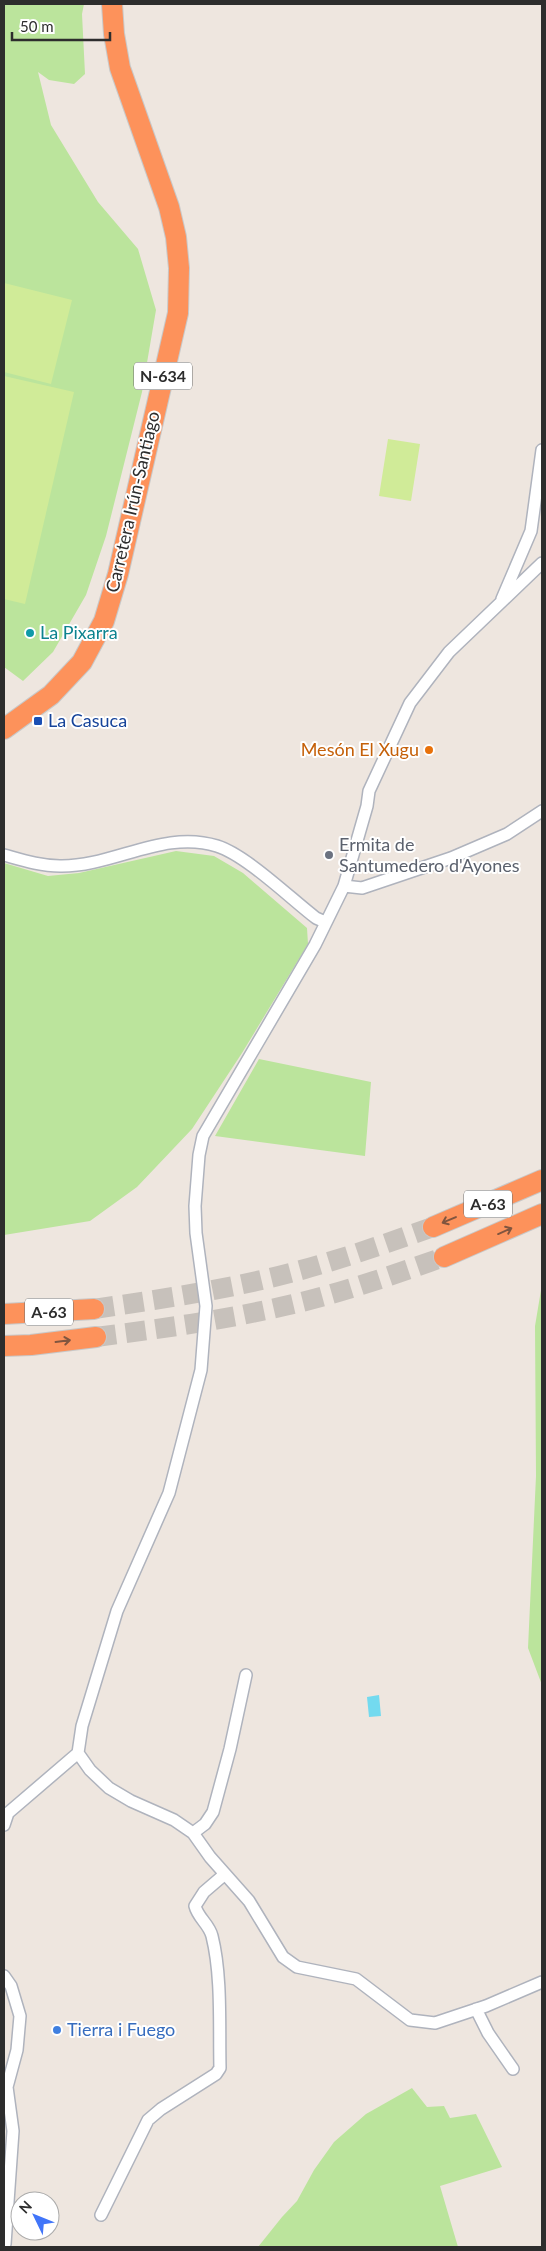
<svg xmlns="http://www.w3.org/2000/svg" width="546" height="2251" font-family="Lato,sans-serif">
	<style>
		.green { fill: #bbe49c }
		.pitch { fill: #d0eb98 }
		.water { fill: #73daef }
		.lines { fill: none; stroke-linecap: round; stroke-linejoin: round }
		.highway-tunnel { stroke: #c7c1bb; stroke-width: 20; stroke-dasharray: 20 10; stroke-linecap: butt }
		.street-casing { stroke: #afb3bd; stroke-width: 14 }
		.highway-casing { stroke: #c8c8c8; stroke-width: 22 }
		.street { stroke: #fff; stroke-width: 11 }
		.highway { stroke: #fd925b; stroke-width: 20 }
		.oneway { stroke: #80553f }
		.culture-dot { fill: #0f9aa8; stroke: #fff; stroke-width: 2 }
		.transit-dot { fill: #1a4fb4; stroke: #fff; stroke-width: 2 }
		.food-dot { fill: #e8710a; stroke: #fff; stroke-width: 2 }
		.worship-dot { fill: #6b7280; stroke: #fff; stroke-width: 2 }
		.shop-dot { fill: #3f7fe0; stroke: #fff; stroke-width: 2 }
		.labels { text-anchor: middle; stroke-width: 4; stroke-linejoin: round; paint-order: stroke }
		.shield { fill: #fff; stroke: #6c6c6c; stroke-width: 1 }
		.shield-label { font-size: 16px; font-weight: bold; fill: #2d2d2d }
		.street-label { font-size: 18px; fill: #2d2d2d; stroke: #fff }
		.culture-label { font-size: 18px; fill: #0d838f; stroke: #fff; text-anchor: start }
		.transit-label { font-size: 18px; fill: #164399; stroke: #fff; text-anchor: start }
		.food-label { font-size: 18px; fill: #c56008; stroke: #fff; text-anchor: end }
		.worship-label { font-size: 18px; fill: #5b616d; stroke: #fff; text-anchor: start }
		.shop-label { font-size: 18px; fill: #366cbe; stroke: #fff; text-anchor: start }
	</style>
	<rect width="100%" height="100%" fill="#eee6df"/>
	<!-- green -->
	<path class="green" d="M4,4h80l-2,10 3,60 -11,10 -25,-4 -11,-8 13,53 47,77 40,47 18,61 -14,82 -36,144 -20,59 -33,57 -30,29 -19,-14z
		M176,851l38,5 29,17 64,55 1,16 -66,109 -50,76 -55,58 -47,34 -86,14v-372l44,13 31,-3z
		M259,1059l112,23 -6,74 -150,-20z
		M542,1284v401l-14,-37 8,-172 -1,-150z
		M412,2088l15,19 17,-1 6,12 26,-4 26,53 -62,19 18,61h-200l24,-30 15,-16 17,-31 20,-28 32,-28z"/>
	<!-- pitch -->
	<path class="pitch" d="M4,283l68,17 -21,84 -47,-12z
		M4,376l70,16 -49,212 -21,-5z
		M388,439l32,5 -9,57 -32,-5z"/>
	<!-- water -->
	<path class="water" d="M379,1695l2,21 -12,1 -2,-20z"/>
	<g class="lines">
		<!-- highway-tunnel -->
		<path class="highway-tunnel" d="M94,1309c59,-9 118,-17 176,-31 55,-13 109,-32 163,-51
			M96,1337c62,-8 123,-16 184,-30 56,-12 110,-31 164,-50"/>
		<!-- street casing -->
		<g class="street-casing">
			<path id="street" d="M502,599l29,-68 11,-81
				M4,855c18,5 36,11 56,11 53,1 104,-37 157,-20 29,9 73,52 99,72l9,4
				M344,886l18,2 89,-30 56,-24 35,-23
				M78,1753l12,17 19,18 22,13 43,19 19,13 17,24 39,44 34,56 14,10 59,12 54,41 25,3 51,-17 56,-24
				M4,1825l4,-12 70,-60 4,-27 35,-115 52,-118 32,-123 5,-64 -10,-73 -1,-27 4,-51 4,-19 112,-191 29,-59 23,-80 2,-15 41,-88 39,-51 93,-89
				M193,1833l12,-9 8,-12 17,-63 16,-74
				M4,1976l7,10 9,30 -3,34 -10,37 6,44 -8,113
				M476,2009l12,24 25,36
				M101,2215l47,-95 13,-11 55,-35 4,-6c-1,-42 2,-92 -8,-132 -3,-12 -14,-18 -17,-30l9,-14 21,-18"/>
		</g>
		<!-- highway casing -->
		<g class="highway-casing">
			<path id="highway" d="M4,729l47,-34 31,-33 22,-41 14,-47 60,-261 1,-45 -3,-31 -7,-30 -49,-139 -6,-34 -2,-30
				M433,1227l109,-47
				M444,1257l98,-43
				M4,1314l90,-5
				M4,1346l27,-1 65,-8"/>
		</g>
		<!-- street -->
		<use href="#street" class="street"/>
		<!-- highway -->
		<use href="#highway" class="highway"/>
	</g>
	<!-- one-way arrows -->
	<defs><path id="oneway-shaft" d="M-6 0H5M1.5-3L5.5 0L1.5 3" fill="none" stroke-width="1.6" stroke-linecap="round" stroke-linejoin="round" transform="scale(1.25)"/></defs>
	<g class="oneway">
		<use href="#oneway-shaft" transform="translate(449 1220) rotate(157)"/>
		<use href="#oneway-shaft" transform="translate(505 1231) rotate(-24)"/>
		<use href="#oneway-shaft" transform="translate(63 1341) rotate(-7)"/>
	</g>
	<!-- markers -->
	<circle class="culture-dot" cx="30" cy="633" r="5"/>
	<rect class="transit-dot" x="33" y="716" width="10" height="10" rx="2.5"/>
	<circle class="food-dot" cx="429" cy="750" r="5"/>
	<circle class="worship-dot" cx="329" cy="855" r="5"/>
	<circle class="shop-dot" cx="57" cy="2030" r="5"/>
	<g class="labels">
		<!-- shield labels -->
		<g class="shield">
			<rect x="134" y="362.5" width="58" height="27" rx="4"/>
			<rect x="464" y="1190.5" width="48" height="27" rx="4"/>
			<rect x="25" y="1298.5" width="48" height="27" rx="4"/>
		</g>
		<g class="shield-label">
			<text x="163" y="382">N-634</text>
			<text x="488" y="1210">A-63</text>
			<text x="49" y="1318">A-63</text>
		</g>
		<!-- street labels -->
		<g class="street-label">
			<text transform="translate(133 502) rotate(-77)" y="6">Carretera Irún-Santiago</text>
		</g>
		<!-- culture labels -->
		<g class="culture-label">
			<text x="40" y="639">La Pixarra</text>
		</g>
		<!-- transit labels -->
		<g class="transit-label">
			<text x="48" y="727">La Casuca</text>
		</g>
		<!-- food labels -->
		<g class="food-label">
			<text x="419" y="756">Mesón El Xugu</text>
		</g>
		<!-- worship labels -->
		<g class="worship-label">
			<text x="339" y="851">Ermita de<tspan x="339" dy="21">Santumedero d'Ayones</tspan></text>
		</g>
		<!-- shop labels -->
		<g class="shop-label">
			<text x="67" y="2036">Tierra i Fuego</text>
		</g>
	</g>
	<!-- border -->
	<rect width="546" height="2251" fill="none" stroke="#2d2d2d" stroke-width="10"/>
	<!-- north arrow -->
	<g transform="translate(35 2216) rotate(313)"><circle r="24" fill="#ffffff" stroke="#ababab"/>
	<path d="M0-4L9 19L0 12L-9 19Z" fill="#4175f9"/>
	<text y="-8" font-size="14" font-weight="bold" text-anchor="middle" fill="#2d2d2d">N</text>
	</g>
	<!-- scale -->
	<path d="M12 32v8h98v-8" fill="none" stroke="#2d2d2d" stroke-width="2.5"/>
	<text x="20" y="32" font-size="15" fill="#2d2d2d" stroke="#ffffff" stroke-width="4" paint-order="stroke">50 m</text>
</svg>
